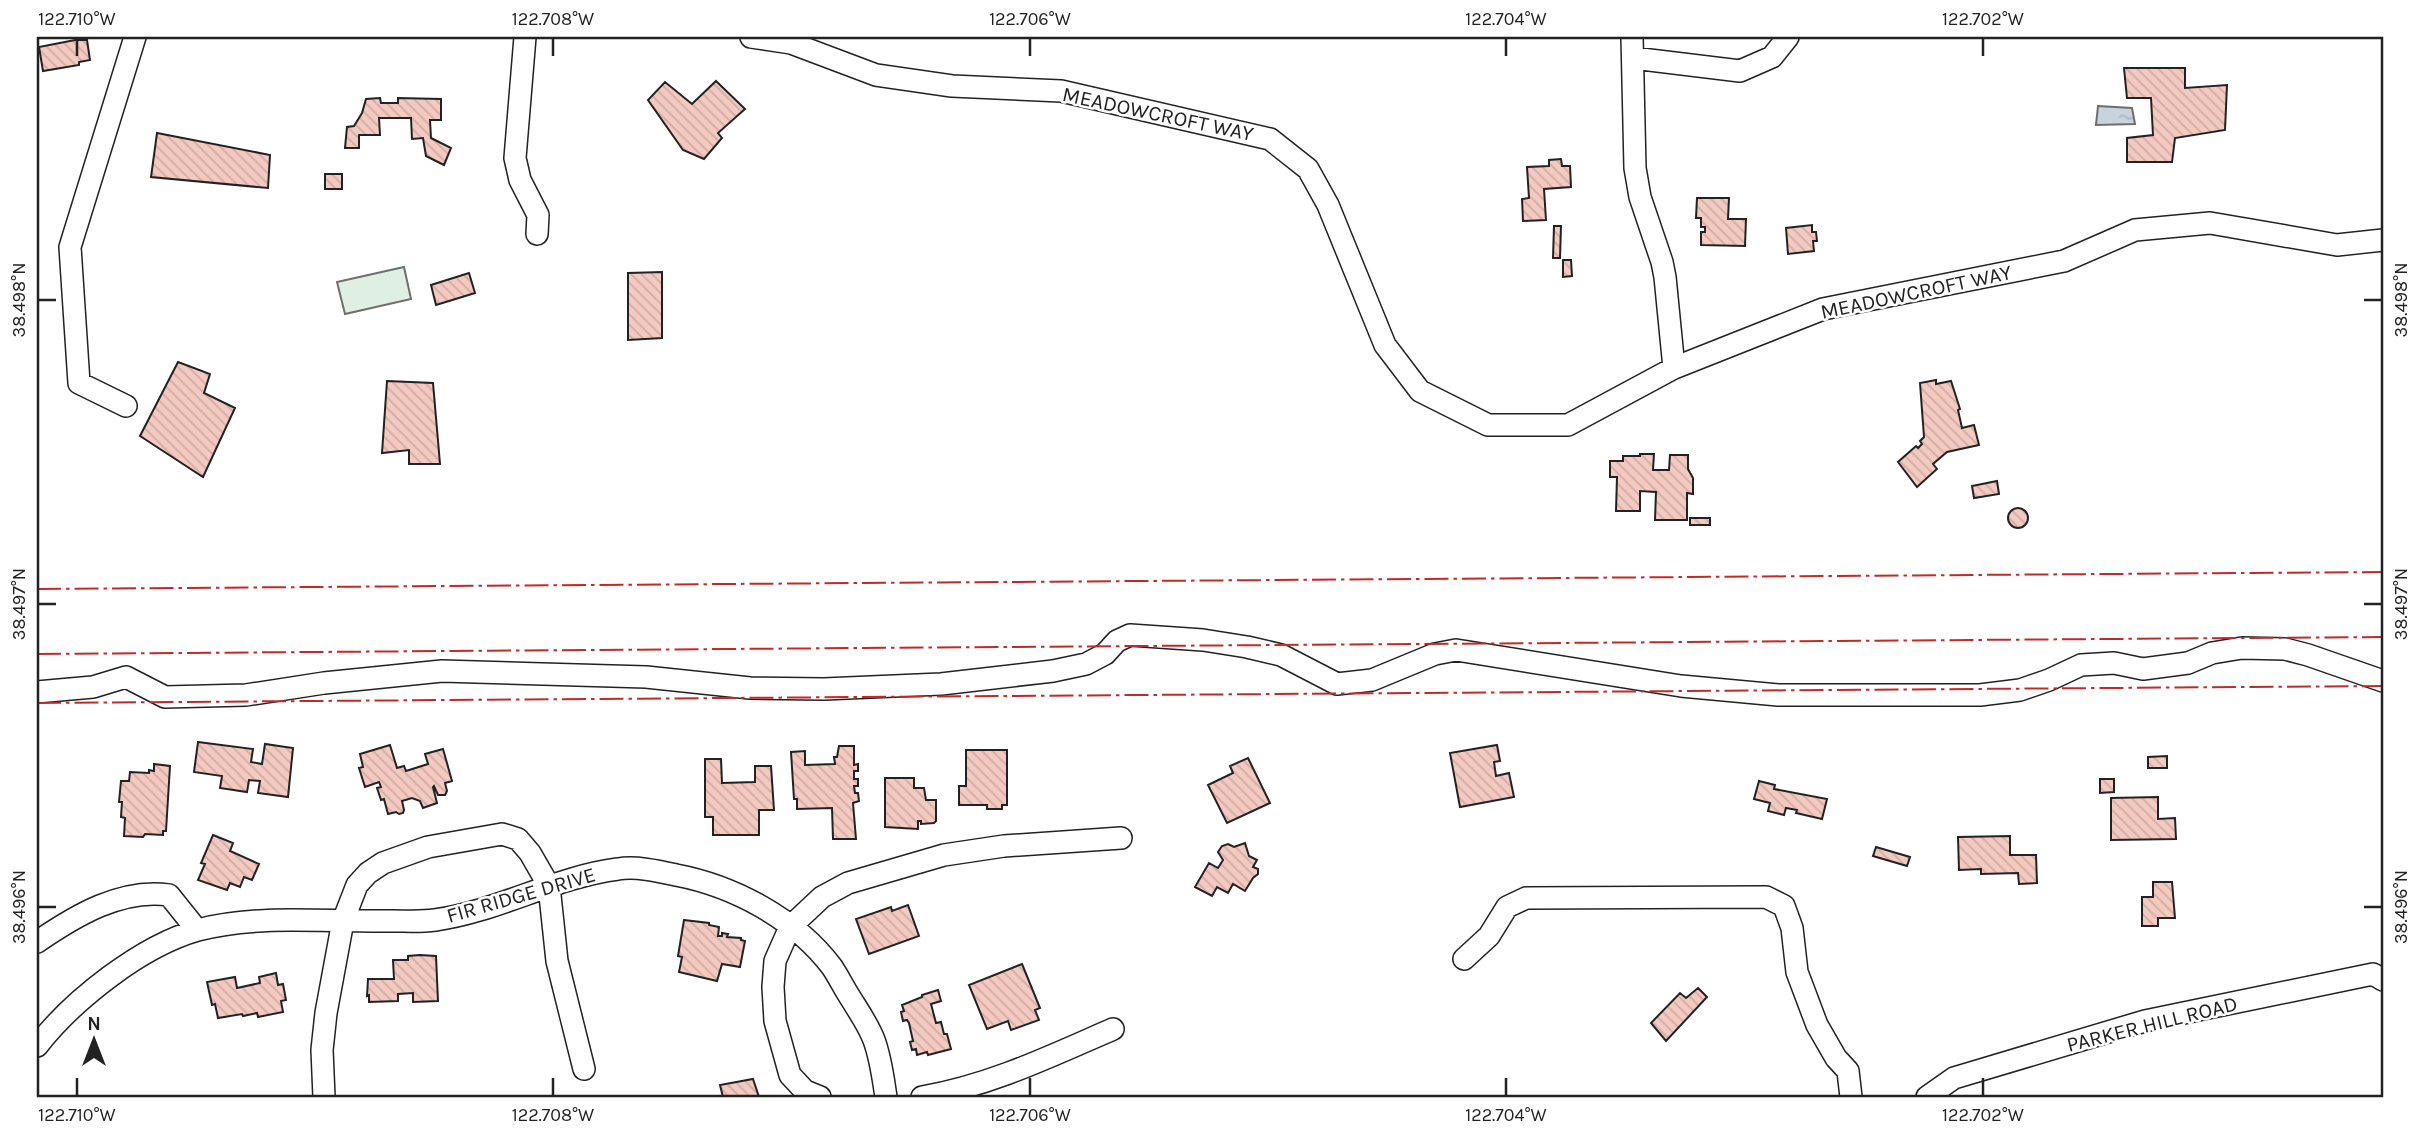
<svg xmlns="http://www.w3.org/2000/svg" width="2420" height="1134" font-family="Karla,sans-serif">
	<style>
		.grass { fill: #e0efe3; stroke: #6f6f6f; stroke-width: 2 }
		.water { fill: url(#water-ripples); stroke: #6f6f6f; stroke-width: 2 }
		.building { fill: url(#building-back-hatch); stroke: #222; stroke-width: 2 }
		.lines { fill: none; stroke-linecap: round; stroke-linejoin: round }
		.minor-casing { stroke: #222; stroke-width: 24 }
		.minor { stroke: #fff; stroke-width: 21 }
		.power { stroke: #c62828; stroke-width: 2; stroke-dasharray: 24 5 3.5 5; stroke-linecap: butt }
		.ticks { fill: none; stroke: #222; stroke-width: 2.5 }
		.labels { text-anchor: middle; stroke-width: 5; stroke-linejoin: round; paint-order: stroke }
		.street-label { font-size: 21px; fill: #222; stroke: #fff }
		.neatline { fill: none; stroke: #222; stroke-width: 2.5 }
		.ticks-label { font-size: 18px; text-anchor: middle; fill: #222 }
	</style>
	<defs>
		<pattern id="water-ripples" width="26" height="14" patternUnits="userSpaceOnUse" patternTransform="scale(1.75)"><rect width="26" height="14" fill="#c7d3dd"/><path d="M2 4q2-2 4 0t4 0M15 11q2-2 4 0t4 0" fill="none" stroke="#abb5bd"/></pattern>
		<pattern id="building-back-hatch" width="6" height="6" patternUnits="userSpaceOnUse" patternTransform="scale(1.75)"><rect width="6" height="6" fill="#f3c9c0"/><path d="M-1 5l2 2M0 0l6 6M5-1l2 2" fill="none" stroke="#d0aca5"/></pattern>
	</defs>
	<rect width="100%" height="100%" fill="#fff"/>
	<!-- grass -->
	<path class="grass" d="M404,267l7,32 -66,15 -8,-32z"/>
	<!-- water -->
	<path class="water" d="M2098,106l34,2 3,16 -39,1z"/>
	<!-- building -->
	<path class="building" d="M75,40h12l3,20 -11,2v3l-36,6 -4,-24z
		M2124,68h61v20l42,-3 -2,45 -50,8 -3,24h-45v-24l26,-3 -2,-37h-24z
		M716,81l29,28 -27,24 4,5 -18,21 -21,-9 -35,-50 17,-18 27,22z
		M380,98l1,5h17v-5l43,1v21h-11l1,18 20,10 -7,17 -18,-9 -3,-18 -11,1 -1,-21h-32l1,17h-21v13h-14l2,-21 7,-1 8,-13 4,-14z
		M157,133l113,22 -2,33 -117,-11z
		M1561,159l1,7h8l1,21 -27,2 2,31 -23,1 -1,-22 7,-1 -2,-31 22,-1v-6z
		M325,174h17v15h-17z
		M1697,198h32l-1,21h18l-1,27 -44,-1v-13h4v-5h-4v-9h-5z
		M1812,225v7h4l1,9h-4l1,10 -26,3 -2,-26z
		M1554,226h7l-1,32h-7z
		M1563,260h8l1,16 -9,1z
		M662,272v66l-34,2v-67z
		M469,273l6,20 -39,12 -5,-20z
		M178,362l32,12 -6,19 31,15 -32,69 -63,-41z
		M1936,380v4l15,-3 9,28 -2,1 4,18 12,-3 5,20 -32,7 -14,12 4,5 -20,18 -19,-25 18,-16 2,2 4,-4 -2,-3 4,-4 -4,-54z
		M387,381l46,2 7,81h-31v-14l-27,3z
		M1640,454h14l-1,16h16l1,-15h18v14l5,9v16l-6,-1v27h-32l1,-28 -16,-1v20h-24l1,-34h-7v-16h13v-5h17z
		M1997,481l2,13 -25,4 -2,-12z
		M2008 518a10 10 0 1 1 20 0a10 10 0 1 1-20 0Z
		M1690,518h20v7h-20z
		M198,742l55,7 -2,13 11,2 3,-20 28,4 -5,49 -30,-4 2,-12 -11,-1 -2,12 -27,-4 2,-12 -28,-4z
		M390,745l7,23 7,-2 2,5 22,-7 -3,-10 18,-5 9,32 -7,2 2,8 -2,4h-7l-4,-9 -1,1 4,16 -14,5 -3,-7 -8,-3 -10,3 2,9 -1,3 -4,1 -3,-2 -8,2 -4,-15 -3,1 -4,-12 4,-1 -2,-5 -14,5 -6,-19 4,-1 -3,-13z
		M1497,745l3,16 -6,1 2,14 13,-3 5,24 -54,10 -10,-54z
		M839,746h15v19l4,-1v7h-4v8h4v7h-4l1,7h3l1,8 -6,2 3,36h-23l-1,-31 -35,1v-10h-3l-3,-47 14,-1v14l30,-1 -1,-7h3z
		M966,750h41v55h-5v4h-15v-4h-28v-19h7z
		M2167,756v12h-19v-11z
		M1248,758l22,45 -43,20 -19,-38 25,-12 -3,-7z
		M705,759h16l1,24 33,-1v-16h16l3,44h-15v25h-46v-18h-8z
		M154,764l16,2 -4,65h-3v4l-18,-1 -2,3 -19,-1 1,-18 -4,-1 1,-15h-3l2,-21h8l1,-9 19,1v-3l5,1z
		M885,778h29v10h10l2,12h10v21l-2,2 -13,1v-3h-3v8l-33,-2z
		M2100,779h14v13l-14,1z
		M1759,781l16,4 -1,4 53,10 -5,20 -26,-6 1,-3 -11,-2 -2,7 -16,-4 2,-8 -16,-4z
		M2158,797v22l17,-1 1,21 -65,1v-42z
		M213,835l20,8 -3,8 29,13 -7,16 -8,-3 -4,10 -10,-4 -3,7 -29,-10 7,-16 -4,-1z
		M2010,836v19h26l1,28 -18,1 -1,-11 -37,1v-5l-22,1 -1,-33z
		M1245,843l4,13 8,4 -4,7 5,2v5l-5,4 -8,13 -12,-7 -5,9 -11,-6 -5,9 -17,-9 14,-24 9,5 5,-8 -5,-8 4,-6 6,-2 6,3z
		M1876,847l34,10 -3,9 -34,-10z
		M2153,882h19l3,36h-17v8h-16v-29h11z
		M908,905l11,31 -50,18 -13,-35 35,-12 1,4z
		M684,920l25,3v2l10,2 -1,9h4v-3l6,1 -1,3 14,1v2l4,1 -5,26 -18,-3 -5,17 -38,-9 3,-15 -4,-1z
		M420,955l16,1 2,45 -25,1v-9l-15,1v7l-29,1v-7l-2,1 1,-17h26l-1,-19h15v-4z
		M1022,964l18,44 -5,2 4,10 -28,10 -3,-9 -21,8 -18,-44z
		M276,973l2,12 5,-1 3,16 -5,1 2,11 -25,5 -1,-4 -14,3 -1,-2 -24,4 -3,-14 -3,1 -5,-23 28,-5 2,11 23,-5 -1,-6z
		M1698,988l9,9 -41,44 -15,-18 29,-30 6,5z
		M938,990l3,11 -10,3 5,19 5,-1 3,12h3l4,15 -23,6 -1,-3 -10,3 -1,-6 -4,1 -2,-8 3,-1 -4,-18 -2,-3 -4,1 -2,-9 3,-1 -2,-6 20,-8v-2z
		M753,1079l6,18h-36l-3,-12z"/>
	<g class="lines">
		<!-- minor casing -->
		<g class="minor-casing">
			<path id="minor" d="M525,37l-10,121 5,22 18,35 -1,19
				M751,37l40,6 85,32 76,11 109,5 209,48 38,30 20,36 57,140 35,46 68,34h80l106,-57 149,-59 241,-48 71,-31 75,-7 127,22 46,-5
				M1632,37l3,131 5,29 22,65 3,15 9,91
				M1633,58l107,13 32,-14 16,-20
				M126,406l-47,-23 -9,-136 65,-210
				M37,692l56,-5 33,-10 39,20 81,-2 78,-12 118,-12 204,6 104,11 74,1 117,-5 112,-13 33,-7 19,-10 12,-13 13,-6 73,5 44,7 34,8 56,29 35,-4 63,-26 21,-4 225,36 97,9h202l40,-5 29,-10 32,-15 33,-2 29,6 45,-6 24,-10 30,-5 43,1 23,6 75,26
				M37,942c38,-26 84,-54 132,-47l28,35
				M1464,959l25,-23 18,-29 19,-9 240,-1 18,9 8,22 5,44 20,53 19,33 12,13 3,26
				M37,1046c36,-46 104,-100 161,-116 30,-8 63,-10 94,-10 34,0 67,1 101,1 14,0 28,1 42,-1 64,-9 120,-43 183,-51 18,-3 40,2 58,6 58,11 120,44 156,92 6,9 11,19 16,27 9,15 20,30 26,46 7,19 9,38 12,57
				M324,1097l-2,-47 4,-37 17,-92 14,-36 11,-12 15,-10 45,-16 74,-13 16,5 12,14 19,33 8,75 27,108
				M820,1097l-15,-6 -15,-16 -15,-54 -2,-34 2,-26 15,-34 32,-30 26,-14 96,-28 60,-9 117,-8
				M922,1097c67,-11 129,-41 191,-68
				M1927,1097l27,-19 191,-57 228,-47 10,6"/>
		</g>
		<!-- minor -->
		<use href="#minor" class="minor"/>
		<!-- power -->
		<path class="power" d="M37,589l2346,-17
			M37,654l2346,-17
			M37,703l2346,-17"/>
	</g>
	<!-- ticks -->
	<path class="ticks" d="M77,38v18M553,38v18M1030,38v18M1506,38v18M1983,38v18M38,300h18M2364,300h18M38,604h18M2364,604h18M38,907h18M2364,907h18M77,1078v18M553,1078v18M1030,1078v18M1506,1078v18M1983,1078v18"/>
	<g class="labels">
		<!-- street labels -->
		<g class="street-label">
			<text transform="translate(1158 114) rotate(12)" y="7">MEADOWCROFT WAY</text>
			<text transform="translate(1916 292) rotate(-12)" y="7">MEADOWCROFT WAY</text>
			<text transform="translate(521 895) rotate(-16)" y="7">FIR RIDGE DRIVE</text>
			<text transform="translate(2152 1024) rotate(-14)" y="7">PARKER HILL ROAD</text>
		</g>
	</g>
	<!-- border -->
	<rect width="2420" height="1134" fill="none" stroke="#ffffff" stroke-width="77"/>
	<!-- north arrow -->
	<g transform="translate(94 1040)" stroke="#ffffff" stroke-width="5" paint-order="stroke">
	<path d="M0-5L12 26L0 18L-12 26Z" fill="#222222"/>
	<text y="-10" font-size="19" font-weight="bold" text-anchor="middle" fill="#222222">N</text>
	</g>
	<rect x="38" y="38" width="2344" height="1058" class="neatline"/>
	<g class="ticks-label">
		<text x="77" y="25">122.710°W</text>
		<text x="553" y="25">122.708°W</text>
		<text x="1030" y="25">122.706°W</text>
		<text x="1506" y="25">122.704°W</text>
		<text x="1983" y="25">122.702°W</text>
		<text transform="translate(19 300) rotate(-90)" y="6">38.498°N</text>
		<text transform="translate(2401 300) rotate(-90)" y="6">38.498°N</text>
		<text transform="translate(19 604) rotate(-90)" y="6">38.497°N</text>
		<text transform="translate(2401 604) rotate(-90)" y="6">38.497°N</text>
		<text transform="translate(19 907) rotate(-90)" y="6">38.496°N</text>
		<text transform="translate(2401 907) rotate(-90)" y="6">38.496°N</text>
		<text x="77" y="1121">122.710°W</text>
		<text x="553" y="1121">122.708°W</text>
		<text x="1030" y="1121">122.706°W</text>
		<text x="1506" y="1121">122.704°W</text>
		<text x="1983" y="1121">122.702°W</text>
	</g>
</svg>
